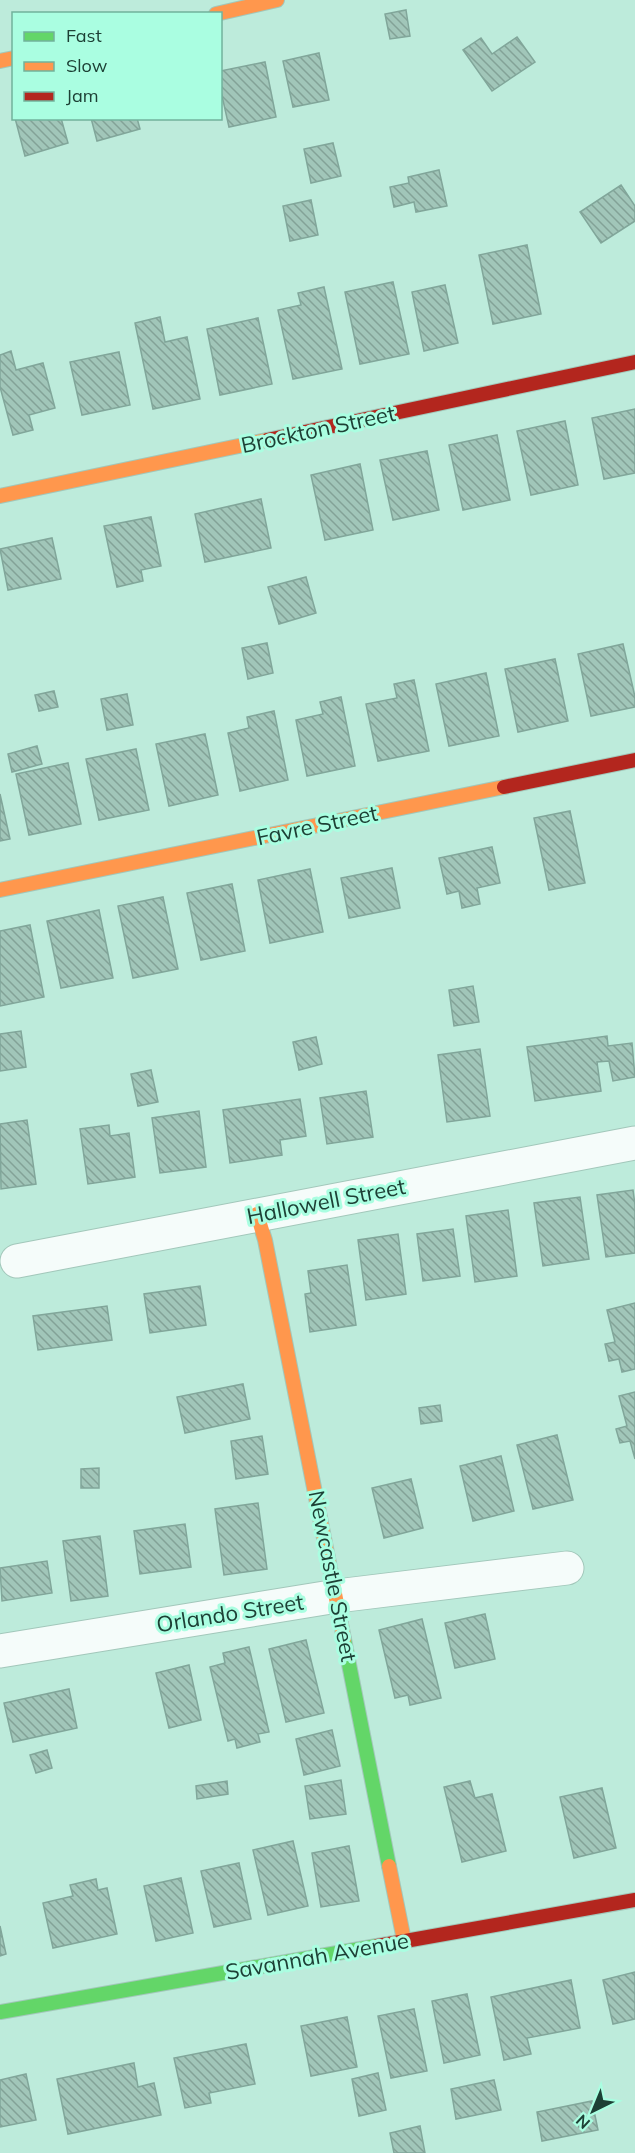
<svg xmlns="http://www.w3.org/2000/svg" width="635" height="2153" font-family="Mulish,sans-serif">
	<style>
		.building { fill: url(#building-back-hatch); stroke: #81a69a; stroke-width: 1.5 }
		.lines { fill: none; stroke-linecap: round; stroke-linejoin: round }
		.street-casing { stroke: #a2c7ba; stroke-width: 35 }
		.fast-casing { stroke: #a2c7ba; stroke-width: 16 }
		.slow-casing { stroke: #a2c7ba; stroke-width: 16 }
		.jam-casing { stroke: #a2c7ba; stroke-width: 16 }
		.street { stroke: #f5fcfa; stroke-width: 33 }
		.fast { stroke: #63d668; stroke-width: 14 }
		.slow { stroke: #ff974d; stroke-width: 14 }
		.jam { stroke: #b3261e; stroke-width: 14 }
		.labels { text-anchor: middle; stroke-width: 6; stroke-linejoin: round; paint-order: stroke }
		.street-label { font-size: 22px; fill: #1d4035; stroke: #aafee1 }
	</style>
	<defs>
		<pattern id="building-back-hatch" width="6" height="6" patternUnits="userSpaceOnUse" patternTransform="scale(1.5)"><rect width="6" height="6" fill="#a1c6b9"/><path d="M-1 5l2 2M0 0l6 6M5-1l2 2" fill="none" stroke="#83a297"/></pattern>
	</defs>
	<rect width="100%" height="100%" fill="#bdebdb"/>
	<!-- building -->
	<path class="building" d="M406,10l4,26 -20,3 -5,-25z
		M517,37l18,25 -43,29 -29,-41 18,-12 11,16z
		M319,53l10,47 -36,7 -10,-46z
		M265,62l11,55 -47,10 -9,-40v-16z
		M15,118h46l7,25 -43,13z
		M91,118h46l3,11 -43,12z
		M333,143l8,33 -30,7 -7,-34z
		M439,170l8,36 -31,6 -2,-10 -20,5 -4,-20 19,-4 -1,-6z
		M621,185l14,21v15l-34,22 -21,-31z
		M311,200l7,35 -28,6 -7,-35z
		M527,245l14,69 -48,10 -14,-69z
		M393,282l16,72 -49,10 -15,-72z
		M445,285l13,58 -34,8 -12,-59z
		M324,287l18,82 -49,10 -15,-69 23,-5 -3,-12z
		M160,317l5,25 22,-5 13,62 -47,10 -18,-86z
		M258,318l14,66 -52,11 -13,-66z
		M11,351l5,19 27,-7 12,45 -26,7 4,15 -20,5 -13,-48v-32z
		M119,352l11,53 -48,10 -12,-53z
		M635,409v64l-31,6 -12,-61z
		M565,421l13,64 -47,10 -14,-64z
		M497,435l13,65 -47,10 -14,-65z
		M427,451l12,59 -46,10 -13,-60z
		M360,464l13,66 -48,10 -14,-65z
		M261,499l10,49 -66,14 -10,-48z
		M151,517l10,49 -20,4 2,11 -26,6 -13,-61z
		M52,538l9,41 -53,11 -8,-41z
		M306,577l10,36 -37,11 -11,-37z
		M267,643l6,30 -25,6 -6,-31z
		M623,644l12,53v10l-44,9 -13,-62z
		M555,659l13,62 -50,11 -13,-63z
		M486,673l13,63 -50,10 -13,-62z
		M414,680l15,71 -51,10 -12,-57 31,-6 -3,-14z
		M54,691l4,16 -19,4 -4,-16z
		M127,694l6,31 -26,5 -6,-31z
		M341,697l14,69 -48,10 -11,-56 27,-6 -3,-12z
		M274,711l14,69 -48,11 -12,-58 21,-5 -2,-11z
		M205,734l13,61 -49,11 -13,-62z
		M37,746l5,18 -30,8 -4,-18z
		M136,749l13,61 -50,10 -13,-61z
		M68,763l13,61 -52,11 -13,-61z
		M0,794l10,45 -10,2z
		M570,811l15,72 -36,7 -15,-72z
		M492,847l8,36 -23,5 3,16 -18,4 -3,-17 -12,3 -8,-36z
		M392,868l8,40 -51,10 -8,-40z
		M310,869l13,63 -53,11 -12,-63z
		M232,884l13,67 -44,9 -14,-67z
		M163,897l15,72 -45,9 -15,-72z
		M99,910l14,68 -52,10 -14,-67z
		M30,925l14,72 -44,9v-75z
		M473,986l6,36 -25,4 -5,-36z
		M21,1031l5,36 -26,4v-37z
		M607,1036l1,10 24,-3 3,34 -22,4 -4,-20 -12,1 4,29 -66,10 -8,-54z
		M316,1037l6,27 -23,6 -6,-28z
		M480,1049l10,67 -43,6 -9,-67z
		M151,1070l7,32 -20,4 -7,-32z
		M366,1091l7,46 -46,7 -7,-46z
		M300,1099l6,37 -26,4 2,15 -52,8 -7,-53z
		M199,1111l7,56 -46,6 -8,-55z
		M27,1120l9,64 -35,5 -1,-65z
		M109,1125l1,11 19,-3 6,44 -47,7 -8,-55z
		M633,1190l2,15v48l-29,4 -9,-62z
		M580,1197l9,62 -46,7 -9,-63z
		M508,1210l9,66 -42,6 -9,-66z
		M453,1229l7,47 -37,5 -6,-47z
		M398,1234l8,60 -40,6 -8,-60z
		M347,1265l9,60 -46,7 -5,-38 6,-1 -3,-22z
		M200,1286l6,39 -56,8 -6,-39z
		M635,1303v66l-13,3 -3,-13 -10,2 -4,-17 10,-2 -8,-32z
		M107,1306l5,34 -74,10 -5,-34z
		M243,1384l7,35 -65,14 -8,-36z
		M635,1392v67l-5,-18 -10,2 -4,-14 11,-3 -8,-30z
		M440,1405l2,16 -21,3 -2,-16z
		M557,1435l16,65 -40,9 -16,-64z
		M262,1436l6,38 -32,5 -5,-38z
		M501,1456l13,55 -41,10 -13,-55z
		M99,1468v20h-18v-19z
		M411,1479l12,49 -39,10 -12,-50z
		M258,1503l9,66 -43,6 -9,-66z
		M185,1524l6,43 -51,7 -6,-43z
		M100,1536l8,60 -37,5 -8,-60z
		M47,1561l5,32 -50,8 -2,-33z
		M485,1614l10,45 -40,9 -10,-45z
		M422,1619l19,79 -31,7 -2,-10 -13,3 -16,-68z
		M306,1640l18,73 -38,9 -17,-73z
		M249,1647l20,85 -11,2 2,8 -23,6 -2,-9 -7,2 -18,-74 15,-4 -2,-10z
		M189,1665l12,55 -32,8 -13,-55z
		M69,1689l8,39 -64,14 -9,-39z
		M332,1730l8,36 -36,9 -8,-36z
		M47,1750l5,18 -16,5 -6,-18z
		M341,1780l5,34 -36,5 -5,-33z
		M227,1781l1,13 -31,5 -1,-13z
		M470,1781l5,17 17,-4 14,57 -44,11 -18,-75z
		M602,1788l14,60 -42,10 -14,-61z
		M293,1841l15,65 -40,9 -15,-65z
		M349,1846l10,55 -38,6 -9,-54z
		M239,1863l12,56 -37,8 -13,-56z
		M181,1878l12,55 -37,8 -12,-55z
		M96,1879l2,11 9,-2 10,46 -64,14 -10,-45 30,-7 -3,-11z
		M0,1926l6,28 -6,2z
		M635,1972v47l-22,5 -10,-44z
		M571,1980l9,48 -53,10 4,16 -27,6 -13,-63z
		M467,1994l13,61 -36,8 -12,-62z
		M414,2009l13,62 -36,7 -13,-62z
		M347,2017l10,50 -46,9 -10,-50z
		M246,2044l9,40 -46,9 2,10 -26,5 -11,-50z
		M134,2063l4,24 16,-4 7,32 -93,19 -11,-55z
		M378,2073l8,37 -27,6 -7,-37z
		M26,2074l10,46 -36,7v-47z
		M494,2080l7,30 -45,9 -5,-30z
		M592,2101l6,29 -56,11 -5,-29z
		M420,2126l5,27h-31l-4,-20z"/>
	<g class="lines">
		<!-- street casing -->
		<g class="street-casing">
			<path id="street" d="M17,1261l618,-118
				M0,1651l337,-55 230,-28"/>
		</g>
		<!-- fast casing -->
		<g class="fast-casing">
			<path id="fast" d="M344,1639l45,227
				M0,2012l377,-66"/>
		</g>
		<!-- slow casing -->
		<g class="slow-casing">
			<path id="slow" d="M216,14l61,-14
				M0,61l14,-3
				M0,496l267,-56
				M0,890l504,-103
				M257,1214l8,26 79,399
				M389,1866l15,74"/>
		</g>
		<!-- jam casing -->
		<g class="jam-casing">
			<path id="jam" d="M267,440l368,-78
				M504,787l131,-27
				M377,1946l258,-46"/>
		</g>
		<!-- street -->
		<use href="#street" class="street"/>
		<!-- fast -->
		<use href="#fast" class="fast"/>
		<!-- slow -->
		<use href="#slow" class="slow"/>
		<!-- jam -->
		<use href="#jam" class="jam"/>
	</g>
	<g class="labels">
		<!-- street labels -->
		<g class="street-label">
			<text transform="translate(318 429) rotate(-12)" y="8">Brockton Street</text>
			<text transform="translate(317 825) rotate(-12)" y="8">Favre Street</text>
			<text transform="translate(326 1201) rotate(-11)" y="8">Hallowell Street</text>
			<text transform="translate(333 1576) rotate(79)" y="8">Newcastle Street</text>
			<text transform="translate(230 1613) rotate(-9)" y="8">Orlando Street</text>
			<text transform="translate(317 1956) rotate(-10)" y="8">Savannah Avenue</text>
		</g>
	</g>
	<!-- legend -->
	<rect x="12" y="12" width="210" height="108" fill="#aafee1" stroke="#72b29c" stroke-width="1.5"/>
	<rect x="24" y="32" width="30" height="9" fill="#63d668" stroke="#72b29c" stroke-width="1.5"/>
	<text x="66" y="42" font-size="18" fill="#1d4035">Fast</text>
	<rect x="24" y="62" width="30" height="9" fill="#ff974d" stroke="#72b29c" stroke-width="1.5"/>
	<text x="66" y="72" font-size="18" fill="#1d4035">Slow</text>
	<rect x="24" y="92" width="30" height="9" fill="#b3261e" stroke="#72b29c" stroke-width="1.5"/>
	<text x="66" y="102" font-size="18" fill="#1d4035">Jam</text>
	<!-- north arrow -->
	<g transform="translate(593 2111) rotate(223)" stroke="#aafee1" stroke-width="4.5" paint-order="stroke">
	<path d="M0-4.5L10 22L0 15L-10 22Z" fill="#1d4035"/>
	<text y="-9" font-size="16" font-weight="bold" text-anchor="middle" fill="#1d4035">N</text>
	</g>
</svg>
